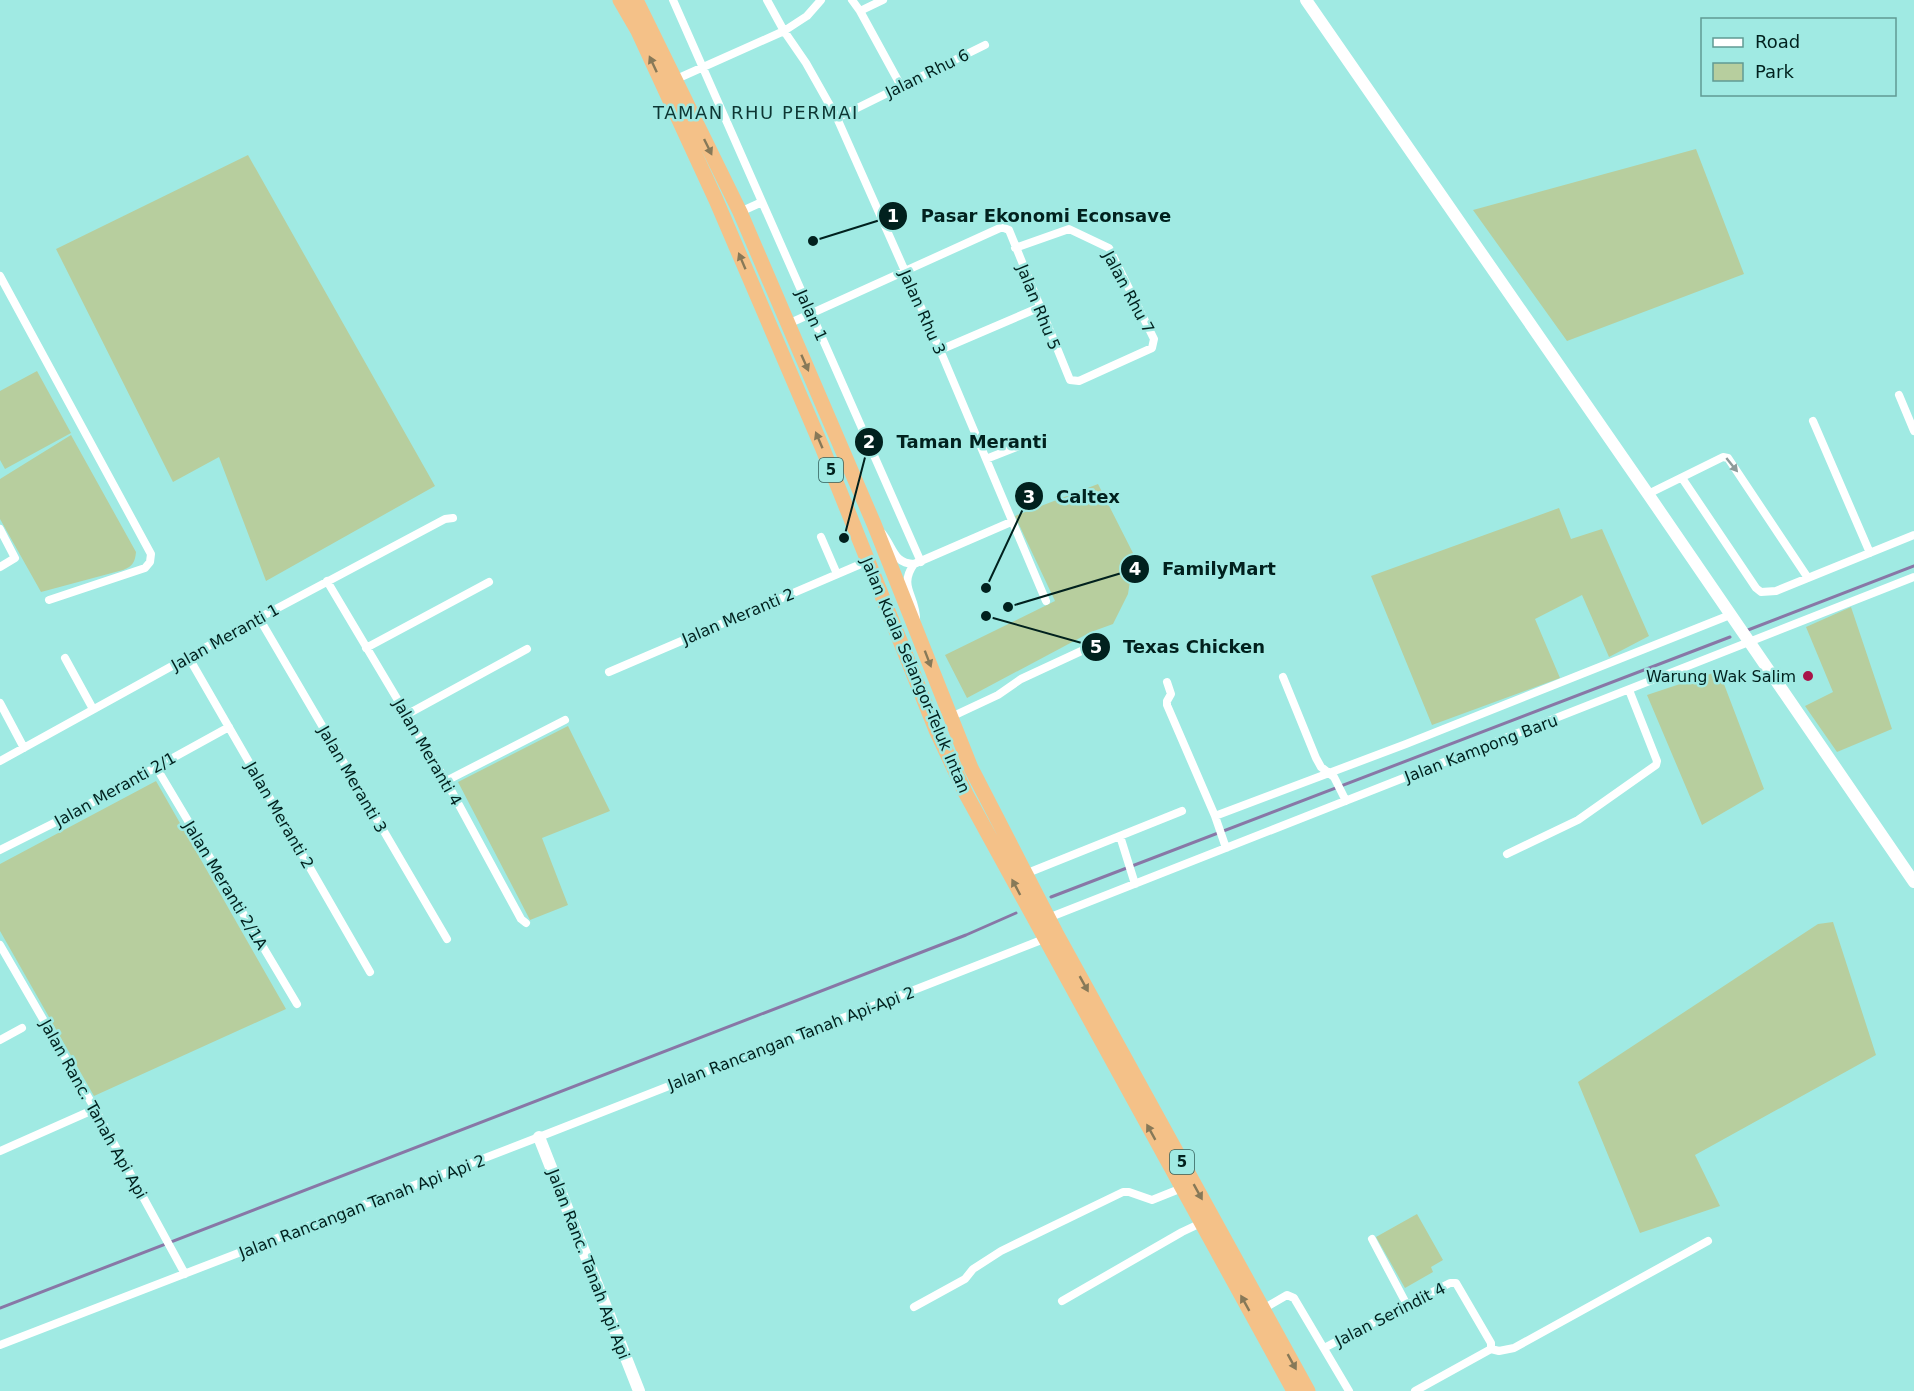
<svg xmlns="http://www.w3.org/2000/svg" width="1914" height="1391" font-family="'DejaVu Sans',sans-serif">
	<style>
		.green { fill: #b7ce9e }
		.lines { fill: none; stroke-linecap: round; stroke-linejoin: round }
		.stream { stroke: #8877a6; stroke-width: 3 }
		.street { stroke: #fff; stroke-width: 8 }
		.secondary { stroke: #fff; stroke-width: 12 }
		.highway { stroke: #f4c188; stroke-width: 15 }
		.oneway { fill: #877958 }
		.oneway2 { fill: #8d9b9a }
		.poi-dot { fill: #a81448; stroke: #a0eae3; stroke-width: 2 }
		.labels { text-anchor: middle; stroke-width: 5; stroke-linejoin: round; paint-order: stroke }
		.shield { fill: #a0eae3; stroke: #315d59; stroke-width: 1.5 }
		.shield-label { font-size: 15px; font-weight: bold; fill: #01211e }
		.street-label { font-size: 16px; fill: #01211e; stroke: #a0eae3 }
		.poi-label { font-size: 16px; fill: #01211e; stroke: #a0eae3; text-anchor: end }
		.neighbourhood-label { font-size: 18px; letter-spacing: 1.5px; fill: #0d3633; stroke: #a0eae3 }
		.leader { fill: none; stroke: #01211e; stroke-width: 2 }
		.callout-dot { fill: #01211e; stroke: #a0eae3; stroke-width: 2 }
		.mark-label { font-size: 18px; text-anchor: middle; font-weight: bold; fill: #fff }
		.callout-label { font-size: 18px; text-anchor: middle; font-weight: bold; fill: #01211e; stroke: #a0eae3; stroke-width: 5; stroke-linejoin: round; paint-order: stroke }
	</style>
	<rect width="100%" height="100%" fill="#a0eae3"/>
	<!-- green -->
	<path class="green" d="M1696,149l48,125 -177,67 -94,-131z
		M248,155l187,331 -169,95 -47,-124 -46,25 -117,-233z
		M37,371l34,62 -66,36 -5,-9v-69z
		M71,435l65,117c-1,10 -3,14 -13,18l-82,22 -41,-73v-40z
		M1098,484l36,71 -6,39 -15,30 -22,8 -124,66 -22,-43 110,-54 -40,-85z
		M1559,508l12,31 31,-10 47,107 -40,21 -27,-62 -47,24 25,59 -128,47 -61,-149z
		M1851,607l41,122 -55,23 -32,-46 28,-14 -27,-65z
		M1719,671l45,118 -62,36 -55,-130z
		M568,726l42,85 -68,27 26,67 -38,15 -72,-138z
		M156,781l130,228 -192,87 -94,-165v-67z
		M1833,922l43,133 -181,100 25,51 -80,27 -62,-151 240,-158z
		M1417,1214l26,46 -12,7 2,5 -28,16 -29,-51z"/>
	<g class="lines">
		<!-- stream -->
		<path class="stream" d="M1748,630l166,-64
			M1051,897l679,-260
			M0,1308l966,-373 50,-22"/>
		<!-- street -->
		<path class="street" d="M673,0l248,562
			M767,0l17,31 22,32 31,55 103,232 106,251
			M852,0l8,11
			M883,0l-23,11 41,75
			M672,81l112,-50 23,-15 14,-16
			M837,118l148,-73
			M740,212l22,-10
			M0,276l151,278 -1,8 -5,6 -96,32
			M788,324l212,-96h4l5,2 61,150 9,1 73,-33 2,-9 -45,-91 -40,-19 -54,19
			M940,350l98,-42
			M1899,395l15,36
			M1813,421l57,132
			M986,459l48,-19
			M1682,478l74,110 5,4 15,-1 138,-56
			M1648,494l75,-37 5,1 80,120
			M0,529l15,29 -15,9
			M882,533c12,15 11,30 32,31l97,-42
			M821,537l16,37
			M914,564c-17,24 4,32 2,59
			M327,581l119,200 75,138 5,4
			M259,618l188,321
			M366,648l123,-66
			M65,658l28,51
			M189,658l181,314
			M609,672l259,-111
			M1283,677l33,81 5,9 13,10 12,24
			M1167,682l4,12 -4,7v4l48,111 11,32
			M0,703l24,45
			M406,715l121,-66
			M951,717l47,-22 23,-16 69,-32
			M0,761l259,-143 186,-99 8,-1
			M156,767l141,237
			M446,781l119,-61
			M1215,816l191,-72 324,-129
			M1120,836l15,48
			M0,850l62,-31 167,-92
			M1507,854l71,-34 78,-55 1,-4 -28,-71
			M1025,874l157,-63
			M1048,918l866,-341
			M0,945l95,164 90,165
			M0,1040l22,-12
			M0,1151l95,-42
			M1372,1239l35,66
			M1062,1301l120,-69 19,-9
			M914,1307l51,-28 8,-10 28,-18 122,-59h6l23,8 30,-12
			M1263,1309l24,-14 7,3 55,93
			M0,1345l539,-208 505,-198
			M1324,1348l126,-65h6l35,60v6l-76,42
			M1491,1349l8,2 15,-3 194,-107"/>
		<!-- secondary -->
		<path class="secondary" d="M1306,0l342,494 266,388
			M539,1137l100,254"/>
		<!-- highway -->
		<path class="highway" d="M620,0l18,31 78,169 106,247 114,283 30,64 328,597
			M636,0l104,212 134,312 97,244 85,165 252,458"/>
	</g>
	<!-- one-way arrows -->
	<defs><path id="oneway-solid" d="M-6-.8H1V-3.2L6.5 0L1 3.2V.8H-6Z" transform="scale(1.5)"/></defs>
	<g class="oneway">
		<use href="#oneway-solid" transform="translate(653 64) rotate(-115)"/>
		<use href="#oneway-solid" transform="translate(708 147) rotate(64)"/>
		<use href="#oneway-solid" transform="translate(742 261) rotate(-113)"/>
		<use href="#oneway-solid" transform="translate(805 363) rotate(66)"/>
		<use href="#oneway-solid" transform="translate(819 440) rotate(-113)"/>
		<use href="#oneway-solid" transform="translate(928 659) rotate(69)"/>
		<use href="#oneway-solid" transform="translate(1016 887) rotate(-118)"/>
		<use href="#oneway-solid" transform="translate(1084 984) rotate(61)"/>
		<use href="#oneway-solid" transform="translate(1151 1132) rotate(-119)"/>
		<use href="#oneway-solid" transform="translate(1198 1192) rotate(61)"/>
		<use href="#oneway-solid" transform="translate(1245 1303) rotate(-119)"/>
		<use href="#oneway-solid" transform="translate(1292 1362) rotate(61)"/>
	</g>
	<use class="oneway2" href="#oneway-solid" transform="translate(1732 465) rotate(51)"/>
	<!-- markers -->
	<circle class="poi-dot" cx="1808" cy="676" r="6"/>
	<g class="labels">
		<!-- shield labels -->
		<g class="shield">
			<rect x="819" y="458" width="24" height="24" rx="4.5"/>
			<rect x="1170" y="1150" width="24" height="24" rx="4.5"/>
		</g>
		<g class="shield-label">
			<text x="831" y="475">5</text>
			<text x="1182" y="1167">5</text>
		</g>
		<!-- street labels -->
		<g class="street-label">
			<text transform="translate(927 73) rotate(-26)" y="6">Jalan Rhu 6</text>
			<text transform="translate(1129 292) rotate(62)" y="6">Jalan Rhu 7</text>
			<text transform="translate(1039 307) rotate(68)" y="6">Jalan Rhu 5</text>
			<text transform="translate(923 312) rotate(66)" y="6">Jalan Rhu 3</text>
			<text transform="translate(812 315) rotate(66)" y="6">Jalan 1</text>
			<text transform="translate(738 616) rotate(-23)" y="6">Jalan Meranti 2</text>
			<text transform="translate(225 637) rotate(-29)" y="6">Jalan Meranti 1</text>
			<text transform="translate(916 675) rotate(67)" y="6">Jalan Kuala Selangor-Teluk Intan</text>
			<text transform="translate(1481 748) rotate(-21)" y="6">Jalan Kampong Baru</text>
			<text transform="translate(428 752) rotate(60)" y="6">Jalan Meranti 4</text>
			<text transform="translate(353 779) rotate(60)" y="6">Jalan Meranti 3</text>
			<text transform="translate(115 789) rotate(-29)" y="6">Jalan Meranti 2/1</text>
			<text transform="translate(280 815) rotate(60)" y="6">Jalan Meranti 2</text>
			<text transform="translate(226 885) rotate(59)" y="6">Jalan Meranti 2/1A</text>
			<text transform="translate(791 1038) rotate(-21)" y="6">Jalan Rancangan Tanah Api-Api 2</text>
			<text transform="translate(94 1109) rotate(61)" y="6">Jalan Ranc. Tanah Api Api</text>
			<text transform="translate(362 1206) rotate(-21)" y="6">Jalan Rancangan Tanah Api Api 2</text>
			<text transform="translate(589 1264) rotate(69)" y="6">Jalan Ranc. Tanah Api Api</text>
			<text transform="translate(1390 1314) rotate(-27)" y="6">Jalan Serindit 4</text>
		</g>
		<!-- poi labels -->
		<g class="poi-label">
			<text x="1796" y="682">Warung Wak Salim</text>
		</g>
		<!-- neighbourhood labels -->
		<g class="neighbourhood-label">
			<text x="756" y="119">TAMAN RHU PERMAI</text>
		</g>
	</g>
	<!-- callouts -->
	<path class="leader" d="M813 241L893 216M844 538L869 442M986 588L1029 496M1008 607L1135 569M986 616L1096 647"/>
	<g class="callout-dot">
		<circle cx="813" cy="241" r="6"/>
		<circle cx="844" cy="538" r="6"/>
		<circle cx="986" cy="588" r="6"/>
		<circle cx="1008" cy="607" r="6"/>
		<circle cx="986" cy="616" r="6"/>
		<circle cx="893" cy="216" r="15"/>
		<circle cx="869" cy="442" r="15"/>
		<circle cx="1029" cy="496" r="15"/>
		<circle cx="1135" cy="569" r="15"/>
		<circle cx="1096" cy="647" r="15"/>
	</g>
	<g class="mark-label">
		<text x="893" y="222">1</text>
		<text x="869" y="448">2</text>
		<text x="1029" y="503">3</text>
		<text x="1135" y="575">4</text>
		<text x="1096" y="653">5</text>
	</g>
	<g class="callout-label">
		<text x="1046" y="222">Pasar Ekonomi Econsave</text>
		<text x="972" y="448">Taman Meranti</text>
		<text x="1088" y="503">Caltex</text>
		<text x="1219" y="575">FamilyMart</text>
		<text x="1194" y="653">Texas Chicken</text>
	</g>
	<!-- legend -->
	<rect x="1701" y="18" width="195" height="78" fill="#a0eae3" stroke="#609a94" stroke-width="1.5"/>
	<rect x="1713" y="38" width="30" height="9" fill="#ffffff" stroke="#609a94" stroke-width="1.5"/>
	<text x="1755" y="48" font-size="18" fill="#01211e">Road</text>
	<rect x="1713" y="63" width="30" height="18" fill="#b7ce9e" stroke="#609a94" stroke-width="1.5"/>
	<text x="1755" y="78" font-size="18" fill="#01211e">Park</text>
</svg>
